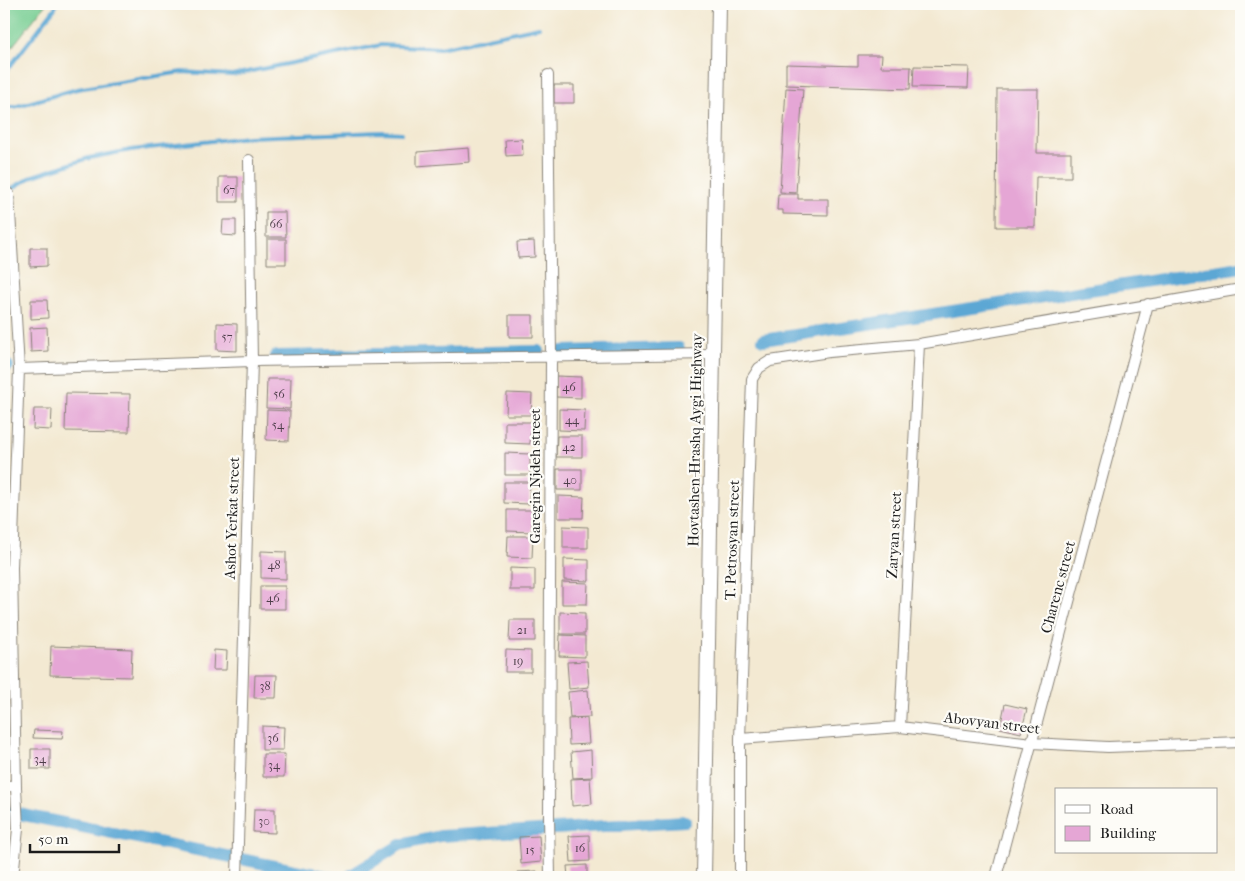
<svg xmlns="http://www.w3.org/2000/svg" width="1245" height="881" font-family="'IM FELL French Canon',serif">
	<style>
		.green { fill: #76cd92; stroke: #497457 }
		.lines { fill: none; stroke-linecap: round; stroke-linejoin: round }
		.stream { stroke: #5ca7d4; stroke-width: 4 }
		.canal { stroke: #5ca7d4; stroke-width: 12 }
		.building { fill: #e5a6d5 }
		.street-casing { stroke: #888277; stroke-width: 12 }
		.secondary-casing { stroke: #888277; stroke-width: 16 }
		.street { stroke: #fff; stroke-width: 10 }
		.secondary { stroke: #fff; stroke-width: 14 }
		.labels { text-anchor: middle; stroke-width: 4.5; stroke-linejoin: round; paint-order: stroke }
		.number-label { font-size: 12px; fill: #4e3e4a }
		.street-label { font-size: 15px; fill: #1c1c1c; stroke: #fdfcf7 }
	</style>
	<rect width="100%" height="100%" fill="#fdfcf7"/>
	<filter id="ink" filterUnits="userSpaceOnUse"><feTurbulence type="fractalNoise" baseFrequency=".02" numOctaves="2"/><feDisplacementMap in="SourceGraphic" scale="10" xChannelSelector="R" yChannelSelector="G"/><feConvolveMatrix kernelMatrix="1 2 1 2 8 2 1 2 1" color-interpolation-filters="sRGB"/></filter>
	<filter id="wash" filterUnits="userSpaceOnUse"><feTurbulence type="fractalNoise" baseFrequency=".0096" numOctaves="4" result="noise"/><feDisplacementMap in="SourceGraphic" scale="20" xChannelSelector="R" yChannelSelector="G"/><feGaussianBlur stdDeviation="1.12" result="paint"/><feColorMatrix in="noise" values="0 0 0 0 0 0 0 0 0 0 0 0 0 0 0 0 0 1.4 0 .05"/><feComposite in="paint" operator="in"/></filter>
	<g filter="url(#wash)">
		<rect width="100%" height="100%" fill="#f3e9d2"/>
		<!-- green -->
		<path class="green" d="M4,4h42l-42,53z"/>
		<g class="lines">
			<!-- stream -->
			<path class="stream" d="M4,74l51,-66 1,-4
				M4,107h10l63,-18 105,-17 50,3 149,-30 59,3 99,-21
				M4,193l29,-17 56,-18 42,-8 117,-13 134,-5 20,1"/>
			<!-- canal -->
			<path class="canal" d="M763,340l478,-73
				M562,351l117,-3
				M276,356l263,-5
				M4,366h4
				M4,811l326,66
				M348,877l52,-32 40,-9 245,-15"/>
		</g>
		<g id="blocks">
			<!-- building -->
			<path class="building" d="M858,55h24l-1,12h30l-1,22 -124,-4v-21l72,2z
				M914,66l55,1 -1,21 -55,-1z
				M554,85h20v18h-20z
				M786,88l17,1 -7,104 -16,-1z
				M997,89h41l-1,64h34v24h-35l-1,50h-39z
				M522,139l1,16 -17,1 -1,-16z
				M469,148l1,14 -53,4v-14z
				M219,177h19v25h-19z
				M778,194h20v5h30v16l-45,-1v-4h-6z
				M266,212h19l1,25h-20z
				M223,220h13v16l-14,-1z
				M267,239h19v25h-19z
				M534,241l1,16 -17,1 -1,-16z
				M30,248h17v18l-17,1z
				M31,300h16l1,18 -17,1z
				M509,315h24v22h-24z
				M217,323l20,1v27l-20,-1z
				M47,327l1,24 -17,1 -1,-24z
				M556,376l25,1v21l-25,-1z
				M267,379h24l-1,30 -24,-1z
				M66,393l64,1 -1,38 -64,-1z
				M507,393l25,1 -1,21h-25z
				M34,409h18l-1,21 -18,-1z
				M559,409l26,1 -1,21 -25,-1z
				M267,410l23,1 -1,30 -23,-1z
				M505,422h26l-1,22 -25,-1z
				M557,436h25v21h-26z
				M505,453l25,1v21h-25z
				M557,469h25v21h-25z
				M504,482h26l-1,22 -25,-1z
				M558,496l26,1 -1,21h-25z
				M507,510h25v22l-25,-1z
				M563,526l25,1v21h-25z
				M508,536h25l-1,22 -25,-1z
				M261,551l25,1v27l-25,-1z
				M564,559l25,1v21l-25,-1z
				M510,568l25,1v21h-25z
				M562,582l26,1 -1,21h-25z
				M260,586h25v23h-25z
				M560,612l25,1v21h-25z
				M510,620h25v21h-26z
				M560,635l25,1v21l-26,-1z
				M51,646l81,3 -1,28 -81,-2z
				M214,650l13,1 -1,19h-13z
				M506,650l25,1v21h-26z
				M587,661l2,26 -20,2 -2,-27z
				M255,675h22l-1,23h-22z
				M588,690l2,27 -20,1 -2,-26z
				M1005,704l22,5 -6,24 -21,-5z
				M587,718l2,26 -20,1 -1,-26z
				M262,726l22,1 -1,23h-21z
				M34,730l29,1 -1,8 -29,-1z
				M31,749h19v20h-19z
				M591,750l1,27 -19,1 -2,-26z
				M263,754h22l-1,23h-21z
				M590,778l2,26 -20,2 -1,-27z
				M254,809h21v24l-22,-1z
				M589,835l1,26 -19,1 -2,-26z
				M539,836l2,26 -20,2 -2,-27z
				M587,865v12h-19l-1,-11z
				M537,871v6h-20v-5z"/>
		</g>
	</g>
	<g filter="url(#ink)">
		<use href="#blocks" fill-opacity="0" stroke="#888277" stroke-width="1"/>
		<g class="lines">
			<!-- street casing -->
			<g class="street-casing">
				<path id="street" d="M548,75l3,283 -2,457 1,62
					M9,194l10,175 -7,199 4,219 2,42 -5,48
					M19,369l233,-8 460,-7
					M900,727l19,-383
					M740,739l160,-12 132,16 76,4 133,-5
					M4,785l12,2
					M237,877l15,-516 -3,-201
					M740,877v-138l12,-360 7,-11 11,-7 59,-9 90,-8 322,-55
					M996,877l152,-573"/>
			</g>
			<!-- secondary casing -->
			<g class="secondary-casing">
				<path id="secondary" d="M704,877l15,-873"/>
			</g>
			<!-- street -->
			<use href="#street" class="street"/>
			<!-- secondary -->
			<use href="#secondary" class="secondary"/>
		</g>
	</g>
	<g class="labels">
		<!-- number labels -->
		<g class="number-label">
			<text x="229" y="194">67</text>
			<text x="276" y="228">66</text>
			<text x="227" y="341">57</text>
			<text x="569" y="391">46</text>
			<text x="279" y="398">56</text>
			<text x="572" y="424">44</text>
			<text x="278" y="429">54</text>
			<text x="569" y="451">42</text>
			<text x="570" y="484">40</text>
			<text x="274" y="569">48</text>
			<text x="273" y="602">46</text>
			<text x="522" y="634">21</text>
			<text x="518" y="665">19</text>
			<text x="265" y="690">38</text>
			<text x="273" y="742">36</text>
			<text x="40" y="763">34</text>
			<text x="274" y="769">34</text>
			<text x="264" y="825">30</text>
			<text x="580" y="852">16</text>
			<text x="530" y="854">15</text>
		</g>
		<!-- street labels -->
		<g class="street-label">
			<text transform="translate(695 440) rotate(-89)" y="5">Hovtashen-Hrashq Aygi Highway</text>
			<text transform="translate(535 476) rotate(-90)" y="5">Garegin Njdeh street</text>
			<text transform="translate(232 518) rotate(-88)" y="5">Ashot Yerkat street</text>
			<text transform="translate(894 535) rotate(-87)" y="5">Zaryan street</text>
			<text transform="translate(732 540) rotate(-88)" y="5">T. Petrosyan street</text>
			<text transform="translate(1058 587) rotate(-75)" y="5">Charenc street</text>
			<text transform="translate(992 723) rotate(7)" y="5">Abovyan street</text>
		</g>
	</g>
	<!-- margin -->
	<rect width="1245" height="881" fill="none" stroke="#fdfcf7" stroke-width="20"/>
	<!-- legend -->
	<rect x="1055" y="788" width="162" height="65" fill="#fdfcf7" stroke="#a3a29f"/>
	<rect x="1065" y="805" width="25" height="8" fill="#ffffff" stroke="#a3a29f"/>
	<text x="1100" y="814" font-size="15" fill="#1c1c1c">Road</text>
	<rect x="1065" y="826" width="25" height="15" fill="#e5a6d5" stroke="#a3a29f"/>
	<text x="1100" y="838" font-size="15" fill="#1c1c1c">Building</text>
	<!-- scale -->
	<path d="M30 844v8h89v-8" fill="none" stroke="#1c1c1c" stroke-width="2.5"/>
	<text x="38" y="844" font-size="15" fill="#1c1c1c" stroke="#fdfcf7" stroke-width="4" paint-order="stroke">50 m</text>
</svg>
